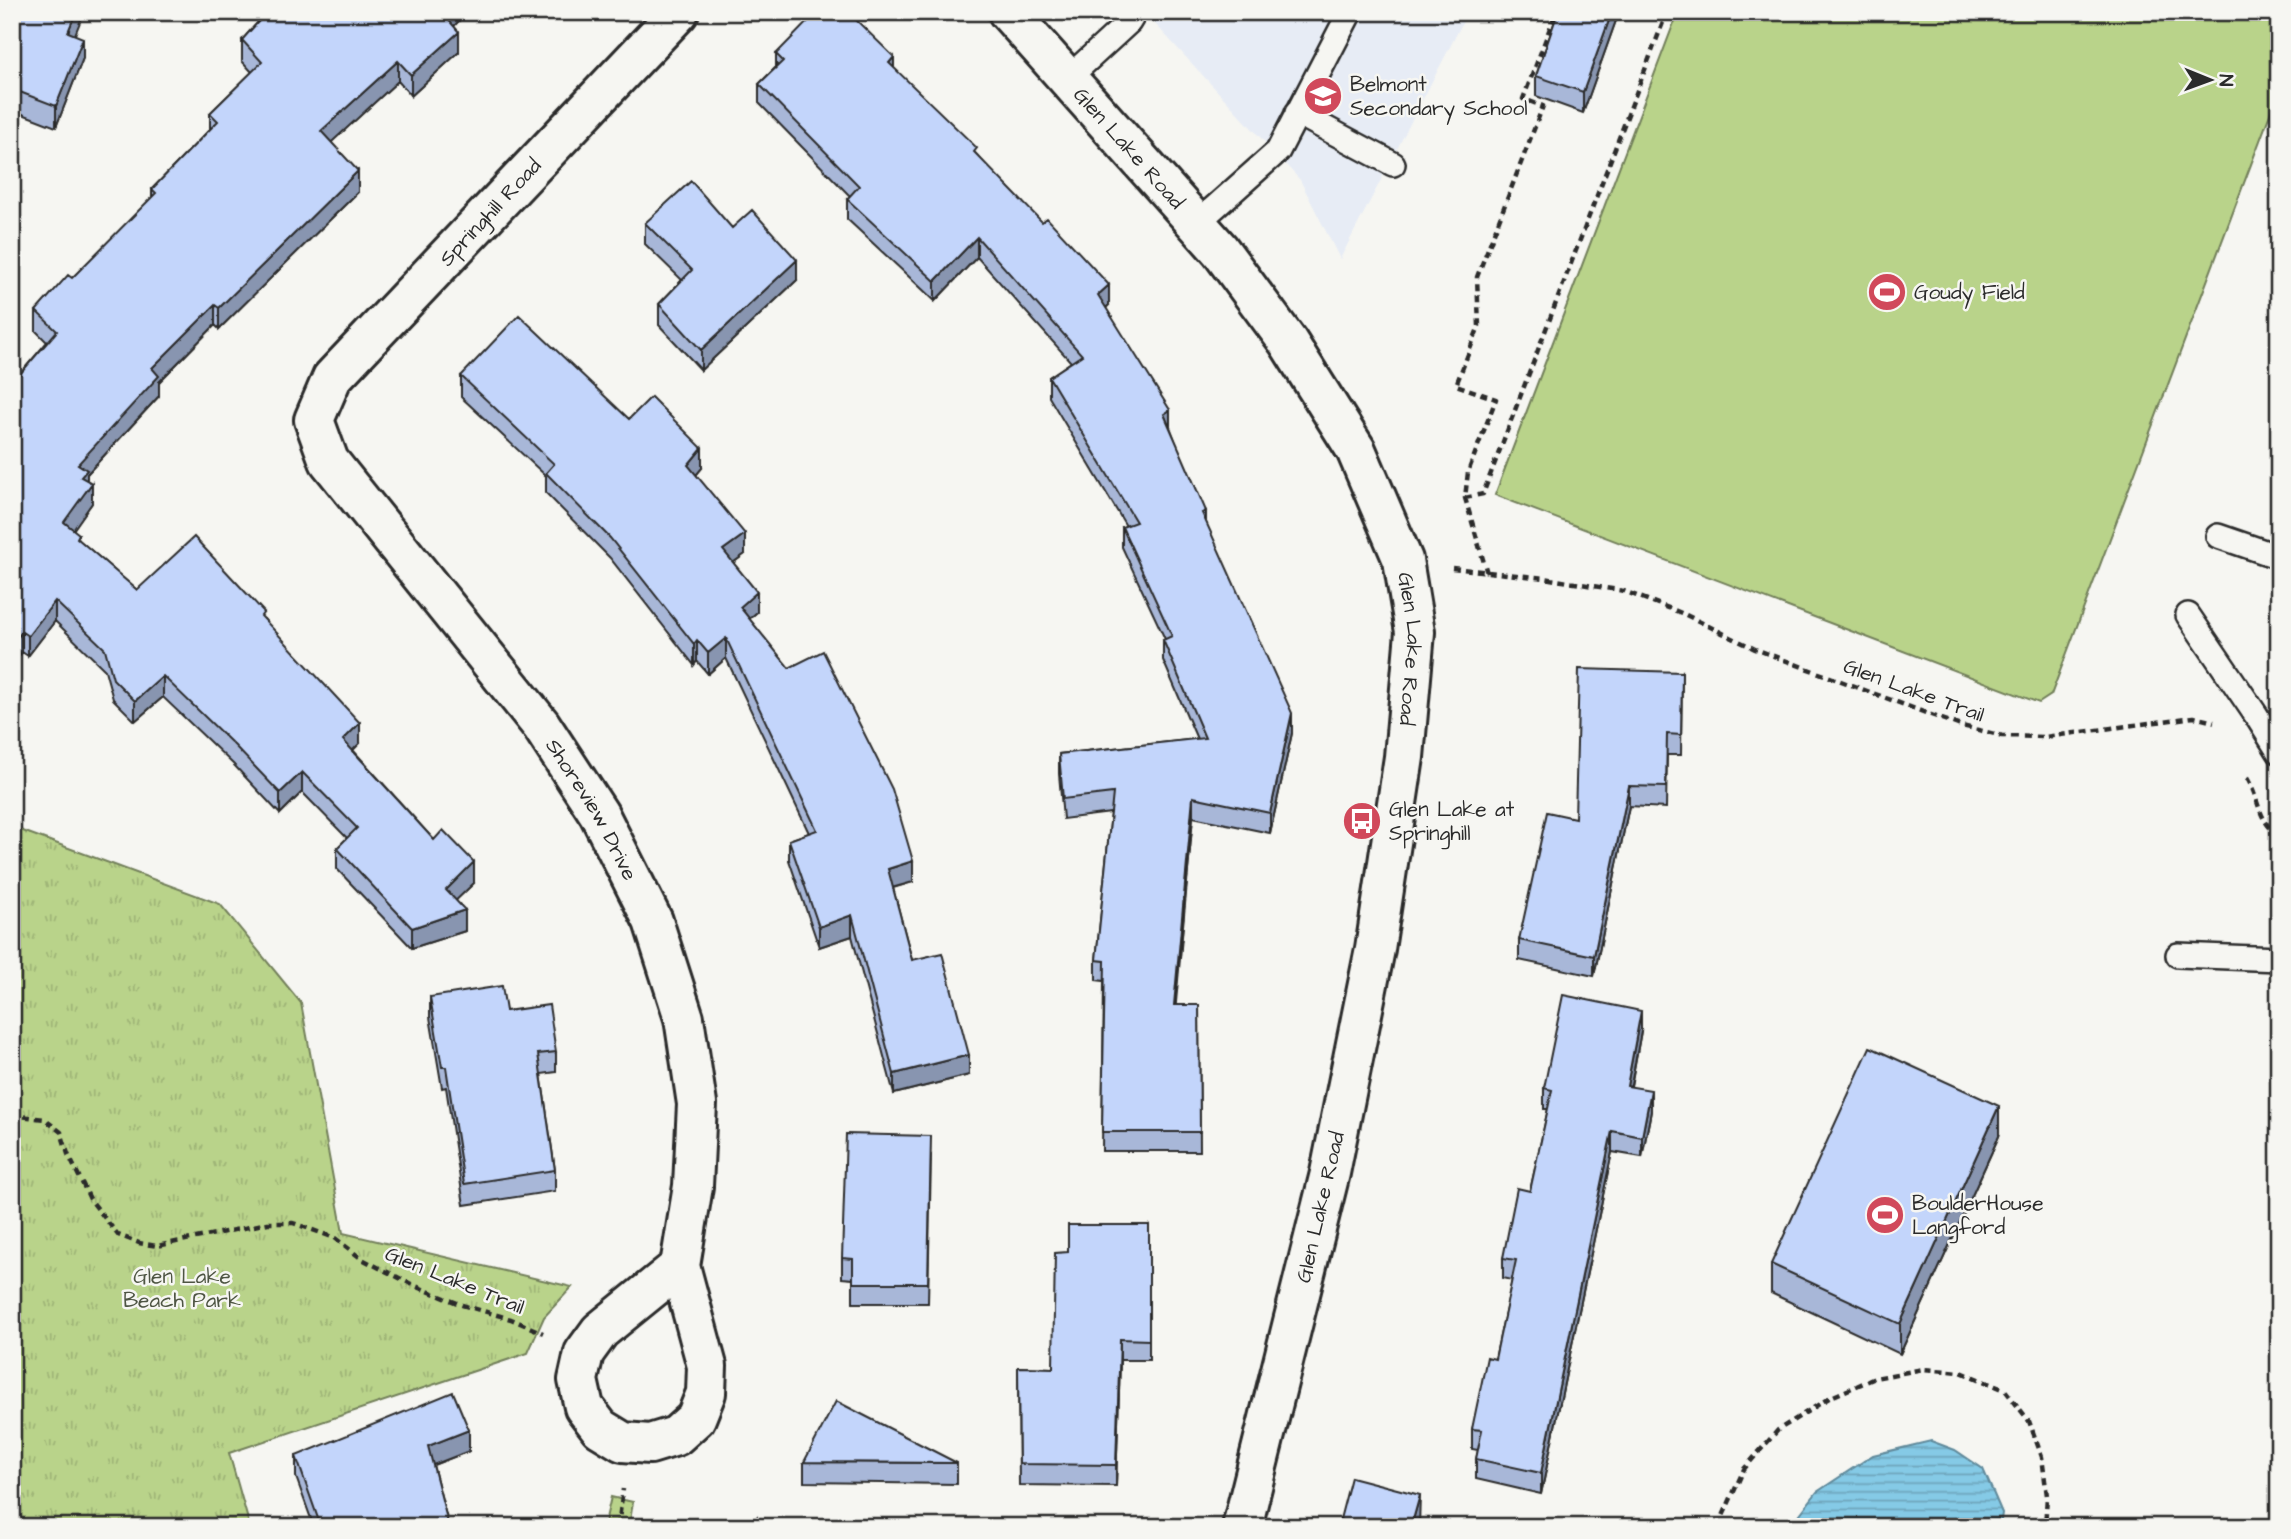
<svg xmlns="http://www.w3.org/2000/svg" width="2291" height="1539" font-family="'Architects Daughter',sans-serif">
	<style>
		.built { fill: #e7ecf5 }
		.grass { fill: url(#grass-tufts); stroke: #727f5a; stroke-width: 2 }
		.pitch { fill: #b9d38a; stroke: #727f5a; stroke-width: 2 }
		.water { fill: url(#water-rules); stroke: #618a9b; stroke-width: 2 }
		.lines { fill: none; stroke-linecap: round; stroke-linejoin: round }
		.lane-casing { stroke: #2b2b2b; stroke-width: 28 }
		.street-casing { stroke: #2b2b2b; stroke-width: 44 }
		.secondary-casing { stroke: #2b2b2b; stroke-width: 44 }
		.path { stroke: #2b2b2b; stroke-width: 4.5; stroke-dasharray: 7 5; stroke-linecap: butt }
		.lane { stroke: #f6f6f2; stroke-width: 23 }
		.street { stroke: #f6f6f2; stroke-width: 38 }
		.secondary { stroke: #f6f6f2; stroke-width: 38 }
		.wall { fill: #a8b7d8; stroke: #2b2b2b; stroke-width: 2 }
		.shaded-wall { fill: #8895b0; stroke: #2b2b2b; stroke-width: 2 }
		.building { fill: #c3d5fb; stroke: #2b2b2b; stroke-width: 2 }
		.labels { text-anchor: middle; stroke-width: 5; stroke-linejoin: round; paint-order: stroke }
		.poi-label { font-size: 21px; fill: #2b2b2b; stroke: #f6f6f2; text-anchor: start }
		.street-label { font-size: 21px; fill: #2b2b2b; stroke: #f6f6f2 }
		.park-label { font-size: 21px; fill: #4e5543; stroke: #f6f6f2 }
	</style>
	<defs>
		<pattern id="grass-tufts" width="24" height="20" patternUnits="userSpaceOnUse" patternTransform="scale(1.75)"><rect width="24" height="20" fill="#b9d38a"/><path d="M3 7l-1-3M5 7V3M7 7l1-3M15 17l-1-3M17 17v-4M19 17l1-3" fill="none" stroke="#9fb577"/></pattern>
		<pattern id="water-rules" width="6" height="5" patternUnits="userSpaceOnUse" patternTransform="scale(1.75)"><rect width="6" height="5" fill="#85cae6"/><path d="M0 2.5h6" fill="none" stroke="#6da4bb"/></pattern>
	</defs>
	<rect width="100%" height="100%" fill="#f6f6f2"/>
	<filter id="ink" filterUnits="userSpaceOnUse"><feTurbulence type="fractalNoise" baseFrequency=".0143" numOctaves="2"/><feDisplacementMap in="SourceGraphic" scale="14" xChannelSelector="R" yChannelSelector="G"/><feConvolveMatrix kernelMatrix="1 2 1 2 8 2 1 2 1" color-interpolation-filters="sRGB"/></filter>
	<g filter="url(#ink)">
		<!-- built -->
		<path class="built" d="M1144,12h324l-128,247 -40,-79z"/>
		<!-- grass -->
		<path class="grass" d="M12,827l208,77 81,99 42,230 229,54 -28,30 -16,36 -299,100 21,74h-238z
			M611,1497l22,5 -4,25h-25z"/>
		<!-- pitch -->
		<path class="pitch" d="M1678,12h601v78l-228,605 -12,8 -544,-208z"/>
		<!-- water -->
		<path class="water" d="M1931,1441l24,9 28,19 19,44 -2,14h-210l27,-35 56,-37z"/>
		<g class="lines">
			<!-- lane casing -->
			<g class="lane-casing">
				<path id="lane" d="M1067,79l62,-57 6,-10
					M1297,113l96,51
					M1196,224l82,-73 72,-139
					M2218,536l61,21
					M2188,615l68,100 23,37
					M2178,955l101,4"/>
			</g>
			<!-- street casing -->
			<g class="street-casing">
				<g id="street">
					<path id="s1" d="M679,12l-347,366 -18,42 15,41 212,264 58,89 54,107 31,97 13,86 -4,82 -13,80 27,100 -1,27 -10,25 -20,18 -26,8 -27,-2 -23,-14 -16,-21 -6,-27 6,-27 16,-22 80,-65"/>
				</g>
			</g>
			<!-- secondary casing -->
			<g class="secondary-casing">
				<g id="secondary">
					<path id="s2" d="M1008,12l212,238 68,92 68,108 47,110 12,72 -11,125 -29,192 -45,224 -88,354"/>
				</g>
			</g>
			<!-- path -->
			<path class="path" d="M1465,498l18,-4 184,-482
				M1452,568l92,10 80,13 60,23 71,35 203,76 45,11 42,1 149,-20 20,5
				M1487,573l-22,-75 3,-26 28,-73 -40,-14 23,-59 -2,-49 66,-171 -20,-7 33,-87
				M2247,778c13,22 10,42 32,58
				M12,1115l32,4 17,13 7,22 22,45 28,36 21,8 18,3 111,-23h25l42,15 27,21 51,26 49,20 49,14 32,14
				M618,1527l5,-38
				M1722,1527l1,-11 21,-47 34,-39 51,-32 46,-20 48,-9 38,3 44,18 24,31 13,36 5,39 -2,31"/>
			<!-- lane -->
			<use href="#lane" class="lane"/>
			<!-- street -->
			<use href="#street" class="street"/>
			<!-- secondary -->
			<use href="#secondary" class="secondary"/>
		</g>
		<!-- wall -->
		<path class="wall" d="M12,12l63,23 8,23 -27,69 -44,-17z
			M267,12h200l-13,14 5,26 -48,44 -13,-15 -67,61 27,50 -139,137 -4,-4 -56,57v14l-72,78v6l5,23 -19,26 6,11 58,50 127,29 96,124 -7,7 81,90 40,43 -18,17 9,31 -53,17 -75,-79v-21l10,-10 -45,-46 -22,22 -46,-49 -71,-68 -28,24 -22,-22 -8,-29 -50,-49 -27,35 -6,-4 -10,12v-289l8,-1 27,-32 -11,-11v-20l36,-33 80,-80v-9l58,-60v-16l42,-41 -10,-11v-21z
			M1558,12h61l-36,101 -47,-17v-20z
			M776,54l118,15 83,86 132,150 -3,3 64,119 36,96 86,210 -22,100 -77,-16 -18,188h24l1,146h-98l2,-170 -8,-1v-20l15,-147 -48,6 -4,-45v-20l138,-15 -34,-79v-20l2,-1 -43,-92v-20l4,-1 -77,-129v-20l22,-15 -94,-105 -42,44 -88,-82v-20l3,-3 -91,-93v-19l17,-17z
			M645,223l87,5 65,52 -96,90 -42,-45v-21l23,-24 -37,-36z
			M461,376l168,43 73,49 -6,7 49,79 -12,9 24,49 -8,7 164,263 -20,6 19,72 57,115 -75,19 -42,-158 -33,11 -30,-87v-20l20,-7 -83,-175 -18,16 -11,-13 -3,4 -84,-107 -64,-65v-17l-85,-79z
			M1682,672l-1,83h-14l-1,53 -37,-2 -35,170 -75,-16v-20l56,-122z
			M430,997l76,14 50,41v20l-15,2 14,96v21l-91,14 -18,-118 -4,1 -12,-71z
			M1641,1031l-10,55 20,25 -9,46 -30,-5 -71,342 -65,-15v-20l2,-9 -6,-1v-20l23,-70 17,-79 -9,-2v-20l27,-67 18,-82h-4v-21z
			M1999,1136l-99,218 -129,-61v-29z
			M931,1156l-3,147h-75v-24l-11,-1v-20z
			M1149,1225v135h-29l-4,126 -97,-1 -1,-118 35,1 15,-116z
			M469,1451l-36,14 16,62h-135l-18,-50v-21z
			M804,1462l153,1v21l-153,-2z"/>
		<!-- shaded-wall -->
		<path class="shaded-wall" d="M76,12h8l-16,40v-20z
			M448,12h19l-22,24v-20z
			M1612,12h7l-36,101v-21z
			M459,32v20l-48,44v-21z
			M83,38v20l-27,69v-21z
			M894,57v20l-5,-14z
			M398,61v20l-77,71v-21z
			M358,171v21l-139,137v-21z
			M977,237v20l-42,44v-20z
			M797,260v20l-96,90v-20z
			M1109,285v20l-11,10v-20z
			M215,305v20l-56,57v14l-72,78v16l5,-7v20l-28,40v-21l14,-58 74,-96z
			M1170,410v20l-6,-16z
			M702,448v20l-14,17v-20z
			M1206,511v20l-4,-18z
			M745,534v20l-22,16v-20z
			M757,592v20l-17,15v-20z
			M55,601v20l-27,35v-20z
			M22,632v20l-10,12v-21z
			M726,638v20l-18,16v-21z
			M697,640v21l-3,4v-21z
			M163,676v21l-28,24v-20z
			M1292,713v20l-22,100v-20z
			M360,723v20l-17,17v-20z
			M302,772v20l-22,22v-21z
			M1629,786v20l-35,170v-20z
			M1193,797v20l-19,207v-19z
			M913,861v21l-25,7v-20z
			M474,862v21l-28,27v-20z
			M465,910v21l-53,17v-20z
			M852,915v21l-33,11v-20z
			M1641,1011v20l-14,75v-20z
			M969,1055v20l-75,19v-20z
			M1651,1090v21l-9,46v-20z
			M1999,1106v30l-99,218v-30z
			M1612,1131v21l-71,342v-21z
			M1120,1339v21l-4,126v-21z
			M469,1430v21l-41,16v-21z
			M1420,1495l-1,32h-8z"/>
		<!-- building -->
		<path class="building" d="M12,12h64l-8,20 15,6 -27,68 -44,-17z
			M267,12h181l-3,4 14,16 -48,43 -13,-14 -77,70 37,40 -139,137 -4,-3 -63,63 7,8 -81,88 9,6 -6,7 11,6 -28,39 15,12 -2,4 60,52 57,-53 70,75 -3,4 99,107 -17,17 91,100 9,-10 31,32 -28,28 19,20 -53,18 -75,-80 20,-20 -55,-56 -22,21 -46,-48 -71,-69 -28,25 -22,-22 -8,-30 -50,-48 -27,35 -6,-4 -10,11v-268l8,-1 37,-43 -21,-20 32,-36 4,3 84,-85 -4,-4 66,-68 -8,-8 52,-51 -20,-22z
			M817,12h31l46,45 -5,6 88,85 -3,4 68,70 5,-4 62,67 -11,10 72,115 -6,4 42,97 -4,2 90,200 -22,100 -77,-16 -19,208h25l1,127h-98l3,-171 -9,-1 17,-167 -50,6 -4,-45 146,-16 -42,-98 9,-4 -50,-109 14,-5 -87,-145 33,-22 -105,-118 -42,44 -88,-82 12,-13 -100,-102 24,-23 -7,-7z
			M1558,12h54l-29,80 -47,-16z
			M691,181l41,47 20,-18 45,50 -96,90 -42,-46 33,-34 -47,-47z
			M519,315l110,104 22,-22 51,51 -14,17 57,69 -22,16 34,42 -17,15 49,61 34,-17 69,138 21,72 -25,8 24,91 30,-7 27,102 -75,19 -42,-159 -33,12 -30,-87 28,-10 -91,-192 -18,15 -11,-13 -3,4 -84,-106 -64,-65 8,-9 -93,-88z
			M1579,669l103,3 -1,63 -14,-1 -1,53 -37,-1 -35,170 -75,-16 28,-128 28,6z
			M502,986l4,25 43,-6 7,47 -18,2 17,116 -91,14 -18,-117h-4l-12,-70z
			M1563,995l78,16 -14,75 24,4 -9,47 -30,-6 -71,342 -65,-14 6,-29 -10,-1 15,-72 8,2 21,-99 -13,-2 14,-70 13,3 22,-101 -8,-2z
			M1870,1047l129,59 -99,218 -129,-60z
			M846,1134l85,2 -3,147h-75v-24l-11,-1z
			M1068,1225h81v115l-29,-1 -4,126 -97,-1 -1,-97 35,1 2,-115 13,-1z
			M453,1392l16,38 -41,16 21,81h-128l-25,-71z
			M836,1401l121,62 -153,-1z
			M1351,1477l69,18 -9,32h-73z
			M757,1517l1,10h-7z"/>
	</g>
	<!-- icons -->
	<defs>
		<g id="school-disc" transform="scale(2.0125)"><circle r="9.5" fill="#d1495b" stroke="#f6f6f2"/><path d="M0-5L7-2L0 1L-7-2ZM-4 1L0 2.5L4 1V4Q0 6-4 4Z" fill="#fff"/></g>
		<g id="stadium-disc" transform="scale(2.0125)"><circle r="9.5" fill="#d1495b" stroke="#f6f6f2"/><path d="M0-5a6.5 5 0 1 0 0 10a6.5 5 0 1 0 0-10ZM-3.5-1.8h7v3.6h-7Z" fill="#fff"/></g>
		<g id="bus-disc" transform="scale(2.0125)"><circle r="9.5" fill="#d1495b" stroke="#f6f6f2"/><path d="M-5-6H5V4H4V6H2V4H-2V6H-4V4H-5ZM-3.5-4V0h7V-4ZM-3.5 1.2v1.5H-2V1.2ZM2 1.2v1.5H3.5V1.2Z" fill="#fff"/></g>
	</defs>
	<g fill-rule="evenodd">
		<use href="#school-disc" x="1323" y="96"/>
		<use href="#stadium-disc" x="1887" y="292"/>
		<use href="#bus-disc" x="1362" y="821"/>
		<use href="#stadium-disc" x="1885" y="1215"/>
	</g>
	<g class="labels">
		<!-- poi labels -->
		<g class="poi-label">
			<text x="1350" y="91">Belmont<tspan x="1350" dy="24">Secondary School</tspan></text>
			<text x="1914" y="299">Goudy Field</text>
			<text x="1389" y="816">Glen Lake at<tspan x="1389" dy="24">Springhill</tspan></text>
			<text x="1912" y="1210">BoulderHouse<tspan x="1912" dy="24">Langford</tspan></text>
		</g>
		<!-- street labels -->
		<g class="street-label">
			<text dy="7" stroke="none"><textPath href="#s2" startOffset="182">Glen Lake Road</textPath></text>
			<text transform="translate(490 212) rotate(-47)" y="7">Springhill Road</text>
			<text dy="7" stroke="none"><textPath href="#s2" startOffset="770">Glen Lake Road</textPath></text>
			<text transform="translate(1914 690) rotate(20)" y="7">Glen Lake Trail</text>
			<text dy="7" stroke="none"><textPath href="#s1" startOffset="1031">Shoreview Drive</textPath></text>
			<text transform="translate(1320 1207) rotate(-77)" y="7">Glen Lake Road</text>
			<text transform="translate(455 1280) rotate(22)" y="7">Glen Lake Trail</text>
		</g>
		<!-- park labels -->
		<g class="park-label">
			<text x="182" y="1283">Glen Lake<tspan x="182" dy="24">Beach Park</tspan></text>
		</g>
	</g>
	<!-- margin -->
	<rect width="2291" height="1539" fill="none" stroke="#f6f6f2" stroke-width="42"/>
	<rect x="21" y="21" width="2249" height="1497" fill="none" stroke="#2b2b2b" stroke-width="2.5" filter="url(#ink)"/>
	<!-- north arrow -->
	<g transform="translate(2210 80) rotate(91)" stroke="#f6f6f2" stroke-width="5" paint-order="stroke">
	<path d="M0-5L12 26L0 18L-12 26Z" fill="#2b2b2b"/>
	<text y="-10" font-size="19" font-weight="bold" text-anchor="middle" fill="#2b2b2b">N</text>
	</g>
</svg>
